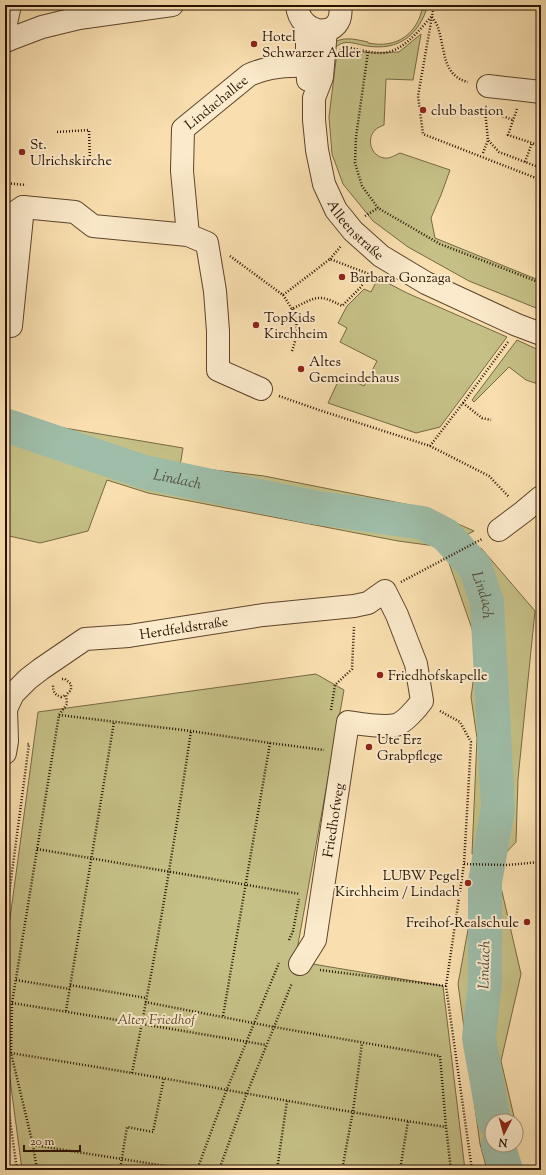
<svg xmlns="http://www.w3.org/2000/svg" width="546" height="1175" font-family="'Sorts Mill Goudy',serif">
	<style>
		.green { fill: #c5c086; stroke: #766843 }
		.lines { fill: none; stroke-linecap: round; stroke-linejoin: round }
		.river { stroke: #9ebda8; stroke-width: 34 }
		.minor-casing { stroke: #5c442c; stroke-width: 24 }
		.path { stroke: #271100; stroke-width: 2.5; stroke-dasharray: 1 2; stroke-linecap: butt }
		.minor { stroke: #fbeacb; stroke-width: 22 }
		.poi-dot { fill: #8f2418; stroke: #fbeacb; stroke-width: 1.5 }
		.labels { text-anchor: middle; stroke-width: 4; stroke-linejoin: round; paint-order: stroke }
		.poi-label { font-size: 14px; fill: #271100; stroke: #fbeacb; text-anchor: start }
		.street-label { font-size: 14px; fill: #271100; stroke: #fbeacb }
		.park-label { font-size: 14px; font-style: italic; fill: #5e4e2f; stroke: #fbeacb }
		.water-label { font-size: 15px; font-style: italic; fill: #514d3b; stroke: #fbeacb }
	</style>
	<rect width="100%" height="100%" fill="#f9dfaf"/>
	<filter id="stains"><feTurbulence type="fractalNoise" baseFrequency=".005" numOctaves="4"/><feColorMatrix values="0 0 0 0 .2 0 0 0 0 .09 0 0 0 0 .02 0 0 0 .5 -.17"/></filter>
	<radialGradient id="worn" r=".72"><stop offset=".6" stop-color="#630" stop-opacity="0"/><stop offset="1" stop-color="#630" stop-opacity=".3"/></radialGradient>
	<!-- green -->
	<path class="green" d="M423,5h5c-9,30 -29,46 -61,41 -7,-1 -17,-5 -24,-3 -4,1 -7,4 -10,7l-2,-6c12,-8 23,-5 37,-2v1c29,6 50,-9 55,-38z
		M421,34l-8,46 -27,-1 -2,46c-3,1 -7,3 -9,5 -9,9 -4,26 9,28 6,1 11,-3 16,-5l50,17 -9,25 -10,23 4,20 106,43v29l-72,-29 -61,-34 -35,-26 -30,-37 -11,-30 -3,-37 8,-65 3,-3 33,4 26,-1z
		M378,278l29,15 100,44 -67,90 -24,6 -88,-30 13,-28 23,11 13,-25 -37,-19 7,-14 -9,-5 9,-17 17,-17 7,3z
		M517,340l24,11v34l-15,-5 -17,-13 -35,35 -2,-2z
		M5,418l178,30 -3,18 84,10 156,31 54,24 -31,16 -45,-6 -250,-48 -41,-13 -19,51 -48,12 -35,-8z
		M481,548l54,63 -17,168 -2,63 -13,14 -31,-2 5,-116 -6,-41 7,-51 -29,-83z
		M316,674l28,16 -49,271 148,25 22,184h-443l-17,-129v-86l33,-243z
		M479,870h18l24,104 -20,87 14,60h-23v24h18v1l9,24h-32l-7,-26 -22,-160z"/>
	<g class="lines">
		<!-- river -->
		<g class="river">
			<path id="s1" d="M5,425l139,47 168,35 111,16 23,12 29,32 12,35 11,206 -13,74v101l-6,55 15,83"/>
			<path d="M498,1145l8,25"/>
		</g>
		<!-- minor casing -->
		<g class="minor-casing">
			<g id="minor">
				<path d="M297,5c2,32 49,36 43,0"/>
				<path d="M307,26v40l1,14"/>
				<path id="s2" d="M326,30l-4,47 -8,21v22l3,30 7,34 12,26 17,21 28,25 45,27 91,42 24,9"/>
				<path d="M8,40l-2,-17 4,-18"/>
				<path d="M5,41l37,-14 37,-9 93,-13"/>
				<path d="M488,86l53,6"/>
				<path d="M5,217h3l15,-10 52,5 18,14 95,9 19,8 8,48 3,40v39l43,19"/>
				<path id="s3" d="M188,235l-6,-64 1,-42 66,-54c17,-8 39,-10 58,-9"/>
				<path d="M5,325l6,1 12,-119"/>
				<path d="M499,530l24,-18 18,-15"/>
				<path id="s4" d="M5,753l2,-12 -1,-32 7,-15 15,-15 13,-10 44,-30 44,-3 134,-21 91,-9 14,-3 17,-12 12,24 19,49 6,37c-5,7 -18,22 -26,24 -13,3 -35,-1 -48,-3l-33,218 -15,24"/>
			</g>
		</g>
		<!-- path -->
		<path class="path" d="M434,5l-16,91 5,38 118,46
			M432,17c3,4 6,9 7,14 6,20 4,45 29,51
			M345,47c12,2 25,6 37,6 21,-1 37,-23 50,-37
			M368,52l-12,85 -1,26 7,23 16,22 62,36 101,39
			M486,105l-1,5 3,30 11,12 42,16
			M517,109l-9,26 33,11
			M486,110l27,10
			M57,132l32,-2 1,31h6
			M483,153l5,-13
			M525,162l7,-19
			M5,183l21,2
			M365,216l13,-8
			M230,256l53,39 47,-36 39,15
			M330,259l11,-13
			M283,295l9,14c24,-12 26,-16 50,-3l19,-19 8,-13
			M292,351c6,-18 7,-24 0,-42
			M279,396l40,14 111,36 59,30 20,21
			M463,403l19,15 9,2
			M430,446l33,-43 45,-61
			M401,582l81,-43
			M62,679h3l6,5v6l-5,5
			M331,710l4,-25 17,-16 2,-42
			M440,711l20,11 11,20 -7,122 -18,122 26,184
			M59,715l132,16 79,12 54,7
			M37,849l263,45
			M464,864l42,1 35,-3
			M5,925l24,-181h-2
			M289,940l4,-9 6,-32
			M320,970l126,16
			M16,980l54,9
			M70,985l76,13
			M145,1002l129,25 166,29 6,71 5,43
			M12,1003l130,21 124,21
			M66,1011l48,-289
			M223,1016l47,-273
			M5,1054l6,-1c72,12 144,23 216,37 73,13 145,26 219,37
			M132,1073c23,-113 42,-228 59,-342
			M5,1084l12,86
			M33,1145l158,25
			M37,1170l-4,-25 -22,-92 1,-50 47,-288 8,-11 -1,-9 -5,2c-7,-3 -8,-5 -8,-13
			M120,1170l7,-43 26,5 11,-54
			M197,1170l30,-81 52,-126
			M219,1170l28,-77 45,-110
			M277,1170l10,-69
			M342,1170l11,-59 9,-68
			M400,1170l8,-49"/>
		<!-- minor -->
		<use href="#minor" class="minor"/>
	</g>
	<!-- markers -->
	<g class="poi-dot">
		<circle cx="254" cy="44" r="4"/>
		<circle cx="423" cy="110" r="4"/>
		<circle cx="22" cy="152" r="4"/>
		<circle cx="342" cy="277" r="4"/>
		<circle cx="256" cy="325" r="4"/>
		<circle cx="301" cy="369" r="4"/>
		<circle cx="380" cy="675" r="4"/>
		<circle cx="369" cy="747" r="4"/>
		<circle cx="468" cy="883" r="4"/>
		<circle cx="527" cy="922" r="4"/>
	</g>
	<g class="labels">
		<!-- poi labels -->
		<g class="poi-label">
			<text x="262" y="41">Hotel<tspan x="262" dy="16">Schwarzer Adler</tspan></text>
			<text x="431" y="115">club bastion</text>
			<text x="30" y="149">St.<tspan x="30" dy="16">Ulrichskirche</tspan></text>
			<text x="350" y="282">Barbara Gonzaga</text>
			<text x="264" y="322">TopKids<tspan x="264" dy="16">Kirchheim</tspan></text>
			<text x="309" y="366">Altes<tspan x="309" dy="16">Gemeindehaus</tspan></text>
			<text x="388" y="680">Friedhofskapelle</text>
			<text x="377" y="744">Ute Erz<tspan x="377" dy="16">Grabpflege</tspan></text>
			<text x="460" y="880" text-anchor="end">LUBW Pegel<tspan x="460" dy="16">Kirchheim / Lindach</tspan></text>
			<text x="519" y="927" text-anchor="end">Freihof-Realschule</text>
		</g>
		<!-- street labels -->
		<g class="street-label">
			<text dy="5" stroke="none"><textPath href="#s3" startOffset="149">Lindachallee</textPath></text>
			<text dy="5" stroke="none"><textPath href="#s2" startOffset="213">Alleenstraße</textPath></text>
			<text dy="5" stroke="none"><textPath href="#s4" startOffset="251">Herdfeldstraße</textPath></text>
			<text transform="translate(333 820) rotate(-81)" y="5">Friedhofweg</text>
		</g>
		<!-- park labels -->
		<g class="park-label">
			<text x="156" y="1024">Alter Friedhof</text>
		</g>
		<!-- water labels -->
		<g class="water-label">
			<text dy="5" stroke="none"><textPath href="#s1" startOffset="181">Lindach</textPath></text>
			<text dy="5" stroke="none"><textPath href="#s1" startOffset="529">Lindach</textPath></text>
			<text transform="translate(484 965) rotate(-88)" y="5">Lindach</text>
		</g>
	</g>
	<!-- margin -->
	<rect width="546" height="1175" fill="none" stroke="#f9dfaf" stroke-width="20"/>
	<rect x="6" y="6" width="534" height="1163" fill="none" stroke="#271100" stroke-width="2"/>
	<rect x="10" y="10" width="526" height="1155" fill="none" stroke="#271100"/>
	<!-- north arrow -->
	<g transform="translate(504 1133) rotate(186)"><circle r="19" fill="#fbeacb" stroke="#a6937a"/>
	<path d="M0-3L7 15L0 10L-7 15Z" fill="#8f2418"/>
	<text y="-6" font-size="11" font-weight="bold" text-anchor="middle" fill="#271100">N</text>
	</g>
	<!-- scale -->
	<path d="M24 1145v6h56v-6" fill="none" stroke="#271100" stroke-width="2"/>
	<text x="30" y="1145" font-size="12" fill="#271100" stroke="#fbeacb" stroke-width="3" paint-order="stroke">20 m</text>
	<rect width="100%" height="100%" filter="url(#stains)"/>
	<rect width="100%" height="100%" fill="url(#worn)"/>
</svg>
